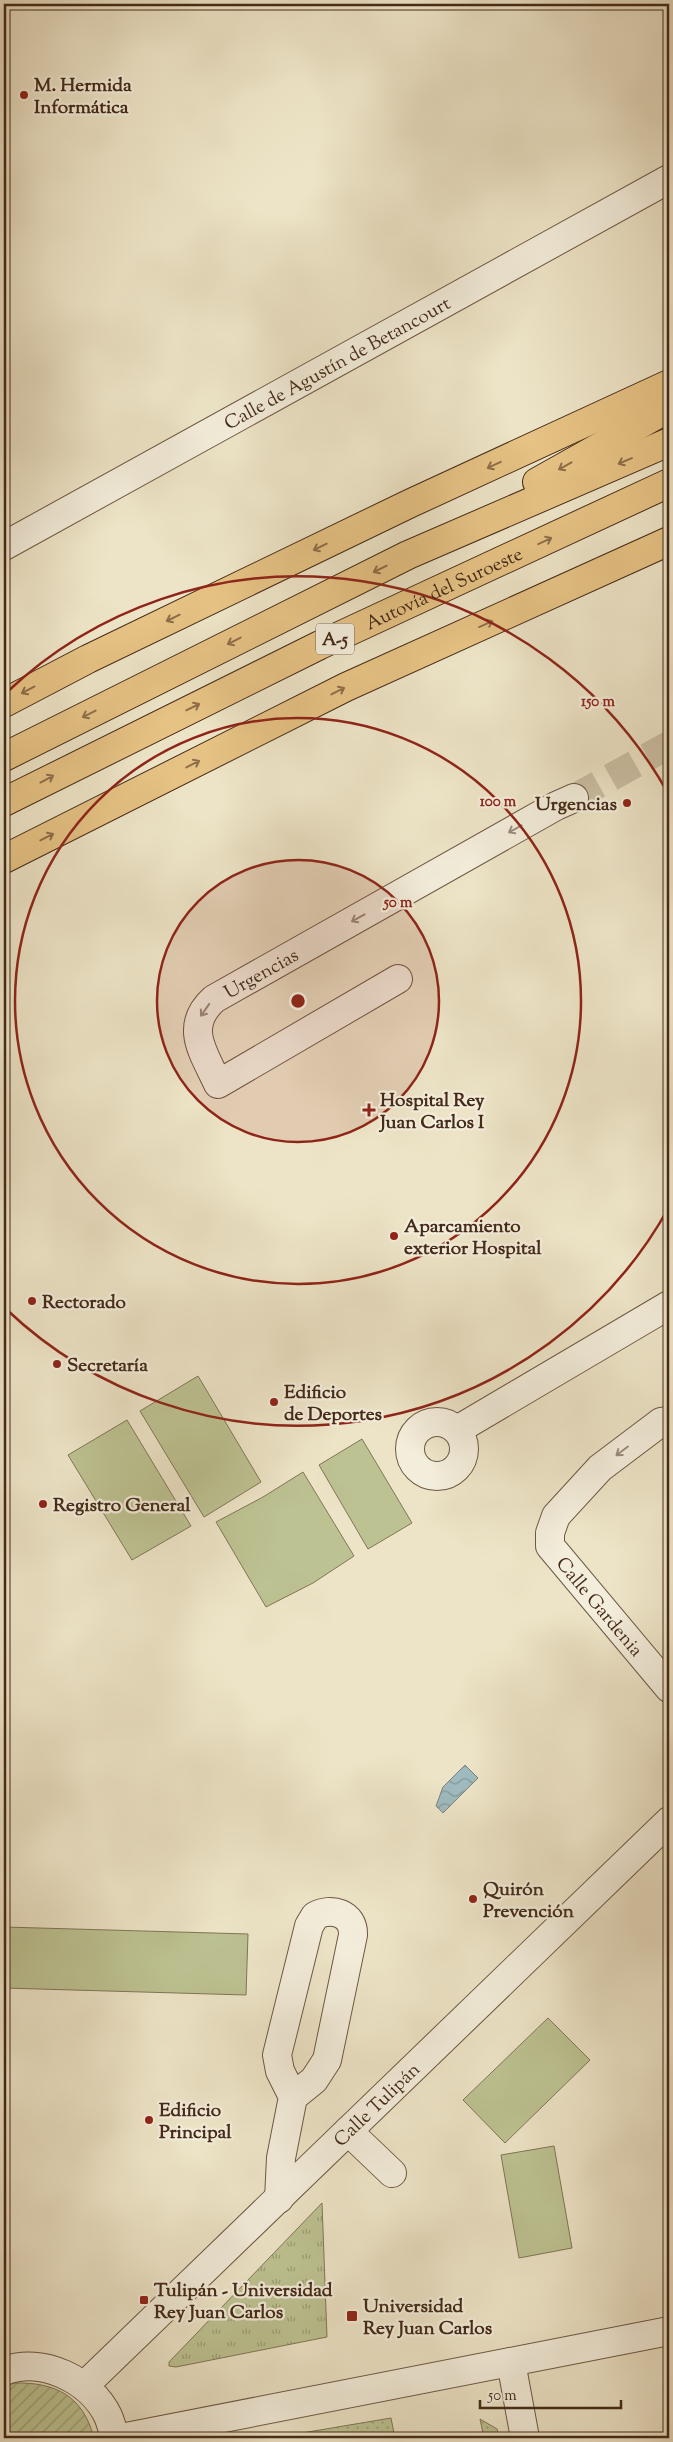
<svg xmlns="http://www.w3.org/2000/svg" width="673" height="2442" font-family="'Sorts Mill Goudy',serif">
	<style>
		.grass { fill: url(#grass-tufts); stroke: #807655 }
		.park { fill: url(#park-dots); stroke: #807655 }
		.garden { fill: url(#garden-furrows); stroke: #807655 }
		.pitch { fill: #bdc292; stroke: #807655 }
		.water { fill: url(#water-waves); stroke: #7b817d }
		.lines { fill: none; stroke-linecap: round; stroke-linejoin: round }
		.minor-tunnel { stroke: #cbbfa4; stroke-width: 28; stroke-dasharray: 28 14; stroke-linecap: butt }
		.minor-casing { stroke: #6e5844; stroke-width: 30 }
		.highway-casing { stroke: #442a18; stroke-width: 30 }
		.minor { stroke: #f3eddb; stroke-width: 28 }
		.highway { stroke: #e6c284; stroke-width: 28 }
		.oneway { stroke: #8d6e49 }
		.oneway2 { stroke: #9c8c7a }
		.ring { fill: none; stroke: #8f2418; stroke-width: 2.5 }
		.poi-dot { fill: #8f2418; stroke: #f3eddb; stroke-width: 2 }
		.labels { text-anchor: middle; stroke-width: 4.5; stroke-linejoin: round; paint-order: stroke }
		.shield { fill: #f3eddb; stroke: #786452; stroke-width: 1 }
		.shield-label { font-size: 18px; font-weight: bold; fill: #442a18 }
		.poi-label { font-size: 19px; font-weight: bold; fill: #442a18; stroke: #f3eddb; text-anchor: start }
		.street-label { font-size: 19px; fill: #442a18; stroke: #f3eddb }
		.centre { fill: #8f2418; stroke: #f3eddb; stroke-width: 2.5 }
		.ring-label { font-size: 15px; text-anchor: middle; font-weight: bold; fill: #8f2418; stroke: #f3eddb; stroke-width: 4.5; stroke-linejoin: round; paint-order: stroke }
	</style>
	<defs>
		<pattern id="grass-tufts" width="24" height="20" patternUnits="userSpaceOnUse" patternTransform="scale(1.25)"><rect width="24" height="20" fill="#bdc292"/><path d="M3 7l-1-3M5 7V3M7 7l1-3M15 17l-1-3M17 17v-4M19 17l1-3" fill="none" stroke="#9b9e76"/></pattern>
		<pattern id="park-dots" width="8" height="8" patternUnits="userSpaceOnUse" patternTransform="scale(1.25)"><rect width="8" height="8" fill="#bdc292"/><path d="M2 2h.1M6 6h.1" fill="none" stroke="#9b9e76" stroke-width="1.8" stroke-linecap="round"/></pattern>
		<pattern id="garden-furrows" width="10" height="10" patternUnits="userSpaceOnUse" patternTransform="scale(1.25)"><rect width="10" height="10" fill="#bdc292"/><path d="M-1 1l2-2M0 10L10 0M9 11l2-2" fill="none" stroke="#9b9e76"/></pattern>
		<pattern id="water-waves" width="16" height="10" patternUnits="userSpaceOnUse" patternTransform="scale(1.25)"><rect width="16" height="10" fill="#9fbbc0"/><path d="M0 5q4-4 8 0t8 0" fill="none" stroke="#83989b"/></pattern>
	</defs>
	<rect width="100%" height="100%" fill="#ede4c7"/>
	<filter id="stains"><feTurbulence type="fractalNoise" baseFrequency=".004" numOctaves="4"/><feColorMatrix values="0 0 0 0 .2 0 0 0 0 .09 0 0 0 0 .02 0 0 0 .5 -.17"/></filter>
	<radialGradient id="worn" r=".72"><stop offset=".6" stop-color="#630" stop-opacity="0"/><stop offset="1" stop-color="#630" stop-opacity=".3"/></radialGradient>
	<!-- grass -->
	<path class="grass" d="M322,2203l5,134 -151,30 -7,-1v-4z"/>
	<!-- park -->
	<path class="park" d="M391,2418l4,20h-94l1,-5z
		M480,2419l17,10 3,9h-16z"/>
	<!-- garden -->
	<path class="garden" d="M14,2383c42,-1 69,13 80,55h-52l-4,-3 -34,3v-51z"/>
	<!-- pitch -->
	<path class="pitch" d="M198,1376l63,106 -57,35 -64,-106z
		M127,1420l64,106 -59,34 -64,-105z
		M362,1439l50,84 -44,26 -49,-84z
		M303,1472l51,84 -41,27 -47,24 -50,-85 47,-25z
		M4,1927l244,7 -2,61 -242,-7z
		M548,2018l42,42 -85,83 -42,-43z
		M554,2146l18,102 -53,10 -18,-103z"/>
	<!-- water -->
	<path class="water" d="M465,1765l13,13 -35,35 -7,-7 7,-19z"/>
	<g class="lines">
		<!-- minor-tunnel -->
		<path class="minor-tunnel" d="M574,798l95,-53"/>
		<!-- minor casing -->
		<g class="minor-casing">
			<g id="minor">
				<path id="s1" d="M4,546l665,-367"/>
				<path id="s2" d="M398,979l-180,105c-14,-31 -35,-57 -4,-85l342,-193 18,-8"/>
				<path id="s3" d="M669,1421l-8,1 -61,46 -44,48 -6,17v13l119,142"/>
				<circle cx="437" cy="1449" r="27"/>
				<path d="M457,1430l212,-125"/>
				<path d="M348,2131l44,42"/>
				<path d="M279,2199l2,-41 12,-61 21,-17 13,-20 26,-125c1,-22 -22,-28 -38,-19l-6,10 -32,129 3,16 13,26"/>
				<path d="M511,2362l14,76"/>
				<path d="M4,2371c38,-15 87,9 104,45 3,7 5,15 7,22"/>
				<path id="s4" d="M84,2386l585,-565"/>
				<path d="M121,2438l548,-107"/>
			</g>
		</g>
		<!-- highway casing -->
		<g class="highway-casing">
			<g id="highway">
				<path d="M537,482l132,-74"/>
				<path d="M4,703l84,-44 323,-156 258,-119"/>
				<path d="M4,757l404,-202 261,-113"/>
				<path id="s5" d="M4,802l316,-157 349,-162"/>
				<path d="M4,859l342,-172 323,-146"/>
			</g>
		</g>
		<!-- minor -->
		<use href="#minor" class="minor"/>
		<!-- highway -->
		<use href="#highway" class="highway"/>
	</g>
	<!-- one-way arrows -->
	<defs><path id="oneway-shaft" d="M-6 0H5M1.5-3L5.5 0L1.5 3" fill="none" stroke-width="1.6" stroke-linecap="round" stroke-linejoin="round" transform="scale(1.25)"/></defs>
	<g class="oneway">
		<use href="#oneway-shaft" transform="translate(625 461) rotate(157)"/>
		<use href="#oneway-shaft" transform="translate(494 465) rotate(155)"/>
		<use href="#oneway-shaft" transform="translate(565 466) rotate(151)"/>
		<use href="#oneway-shaft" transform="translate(545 541) rotate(-25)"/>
		<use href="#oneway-shaft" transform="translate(320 547) rotate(154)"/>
		<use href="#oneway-shaft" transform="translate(380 569) rotate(154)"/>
		<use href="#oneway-shaft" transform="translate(173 618) rotate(154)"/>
		<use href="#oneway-shaft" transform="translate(486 624) rotate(-24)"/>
		<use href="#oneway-shaft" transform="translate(234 641) rotate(153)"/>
		<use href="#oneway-shaft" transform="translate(28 690) rotate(152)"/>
		<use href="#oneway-shaft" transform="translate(338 691) rotate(-27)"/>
		<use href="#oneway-shaft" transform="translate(193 707) rotate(-26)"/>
		<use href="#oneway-shaft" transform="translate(89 714) rotate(153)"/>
		<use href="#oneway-shaft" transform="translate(193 764) rotate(-27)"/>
		<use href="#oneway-shaft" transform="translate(47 779) rotate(-28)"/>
		<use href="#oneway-shaft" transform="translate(47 837) rotate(-27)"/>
	</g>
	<g class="oneway2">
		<use href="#oneway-shaft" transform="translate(515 829) rotate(151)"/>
		<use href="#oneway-shaft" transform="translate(358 918) rotate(151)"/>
		<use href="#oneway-shaft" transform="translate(205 1010) rotate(125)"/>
		<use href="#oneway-shaft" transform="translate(622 1451) rotate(143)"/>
	</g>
	<!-- distance rings -->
	<circle cx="298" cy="1001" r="141" fill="#8f2418" fill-opacity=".12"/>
	<g class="ring">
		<circle cx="298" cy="1001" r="141"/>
		<circle cx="298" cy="1001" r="283"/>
		<path d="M669 1207A424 424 0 0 1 6 1309M6 693A424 424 0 0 1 669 795"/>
	</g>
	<!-- markers -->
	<g class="poi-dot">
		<circle cx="24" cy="95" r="5"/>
		<circle cx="627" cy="803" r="5"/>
		<path d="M366.5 1102.5h5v5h5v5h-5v5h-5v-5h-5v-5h5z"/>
		<circle cx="394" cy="1236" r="5"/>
		<circle cx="32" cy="1301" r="5"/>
		<circle cx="57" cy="1364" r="5"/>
		<circle cx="274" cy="1402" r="5"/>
		<circle cx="43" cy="1504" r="5"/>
		<circle cx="473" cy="1899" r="5"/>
		<circle cx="149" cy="2120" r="5"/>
		<rect x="139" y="2295" width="10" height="10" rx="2.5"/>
		<rect x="346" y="2310" width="12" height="12" rx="2.5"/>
	</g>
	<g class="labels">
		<!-- shield labels -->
		<rect class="shield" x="316" y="623.5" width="38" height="31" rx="4"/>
		<g class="shield-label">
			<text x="335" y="645">A-5</text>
		</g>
		<!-- poi labels -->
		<g class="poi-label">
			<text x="34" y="91">M. Hermida<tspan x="34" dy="22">Informática</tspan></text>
			<text x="617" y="810" text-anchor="end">Urgencias</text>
			<text x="380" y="1106">Hospital Rey<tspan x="380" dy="22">Juan Carlos I</tspan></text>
			<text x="404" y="1232">Aparcamiento<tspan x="404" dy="22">exterior Hospital</tspan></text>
			<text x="42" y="1308">Rectorado</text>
			<text x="67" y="1371">Secretaría</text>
			<text x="284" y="1398">Edificio<tspan x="284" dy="22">de Deportes</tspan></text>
			<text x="53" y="1511">Registro General</text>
			<text x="483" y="1895">Quirón<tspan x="483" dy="22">Prevención</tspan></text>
			<text x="159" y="2116">Edificio<tspan x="159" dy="22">Principal</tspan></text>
			<text x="154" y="2296">Tulipán - Universidad<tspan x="154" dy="22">Rey Juan Carlos</tspan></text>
			<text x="363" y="2312">Universidad<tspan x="363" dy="22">Rey Juan Carlos</tspan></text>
		</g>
		<!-- street labels -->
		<g class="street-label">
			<text dy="7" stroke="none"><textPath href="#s1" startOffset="380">Calle de Agustín de Betancourt</textPath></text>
			<text dy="7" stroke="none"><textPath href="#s5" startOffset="489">Autovía del Suroeste</textPath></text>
			<text dy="7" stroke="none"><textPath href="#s2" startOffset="356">Urgencias</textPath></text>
			<text dy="7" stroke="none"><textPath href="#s3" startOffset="259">Calle Gardenia</textPath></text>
			<text dy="7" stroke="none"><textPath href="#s4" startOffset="406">Calle Tulipán</textPath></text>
		</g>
	</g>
	<circle cx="298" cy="1001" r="8" class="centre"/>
	<g class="ring-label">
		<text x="598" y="706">150 m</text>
		<text x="498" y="806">100 m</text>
		<text x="398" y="907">50 m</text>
	</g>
	<!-- margin -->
	<rect width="673" height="2442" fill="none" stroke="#ede4c7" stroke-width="20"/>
	<rect x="5" y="5" width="663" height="2432" fill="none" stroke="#442a18" stroke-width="2.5"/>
	<rect x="10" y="10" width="653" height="2422" fill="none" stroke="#442a18"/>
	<!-- scale -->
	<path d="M480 2400v8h141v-8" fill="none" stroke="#442a18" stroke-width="2.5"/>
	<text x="488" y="2400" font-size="15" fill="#442a18" stroke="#f3eddb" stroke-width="4" paint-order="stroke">50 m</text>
	<rect width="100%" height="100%" filter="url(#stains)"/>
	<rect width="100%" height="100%" fill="url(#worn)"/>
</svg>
